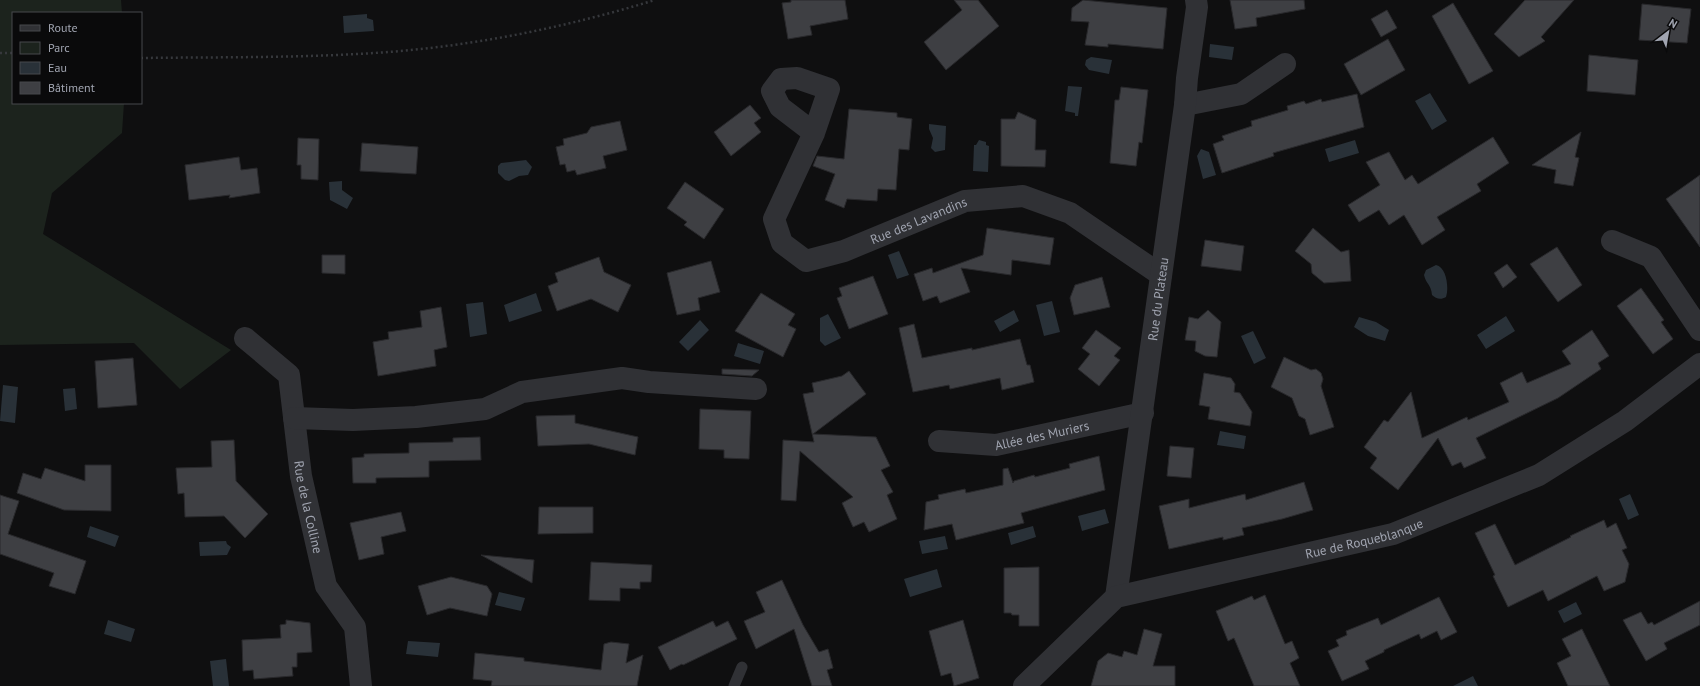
<svg xmlns="http://www.w3.org/2000/svg" width="1700" height="686" font-family="'PT Sans',sans-serif">
	<style>
		.green { fill: #1c231d }
		.water { fill: #293138 }
		.building { fill: #3e3f43; stroke: #29292c }
		.lines { fill: none; stroke-linecap: round; stroke-linejoin: round }
		.path { stroke: #36383c; stroke-width: 2.5; stroke-dasharray: 2 3; stroke-linecap: butt }
		.lane { stroke: #303135; stroke-width: 11 }
		.street { stroke: #303135; stroke-width: 22 }
		.labels { text-anchor: middle; stroke-width: 3; stroke-linejoin: round; paint-order: stroke }
		.street-label { font-size: 13px; fill: #a1a5b1; stroke: #0a0a0b }
	</style>
	<rect width="100%" height="100%" fill="#0f0f10"/>
	<!-- green -->
	<path class="green" d="M0,0h121l1,13h-109v90h111l-2,30 -70,60 -9,41 188,116 -51,39 -46,-46 -134,2z"/>
	<!-- water -->
	<path class="water" d="M367,14v4l6,2 1,11 -30,2 -1,-17z
		M1210,44l24,3 -2,13 -23,-3z
		M1091,57l21,3 -3,14 -20,-4 -4,-5 1,-5z
		M1068,86l14,1 -4,29h-3v-3l-10,-2z
		M1430,93l17,28 -15,9 -17,-29z
		M929,124l17,2 -1,24 -10,2 -4,-4 2,-10 -4,-9z
		M979,140l7,2v3l3,1 -1,26 -15,-1 1,-26h2z
		M1355,140l4,13 -30,9 -4,-13z
		M1201,149l8,3 7,23 -13,4 -6,-23z
		M526,160l6,7 -4,8 -9,1 -10,5 -4,-1 -7,-7v-7l3,-3z
		M342,181v9l11,8 -6,11 -17,-9 -1,-18z
		M899,251l10,24 -12,4 -9,-24z
		M1436,265c11,2 13,24 10,32 -5,3 -10,2 -14,-2 -1,-11 -6,-11 -8,-20l2,-5z
		M536,293l6,18 -33,11 -5,-17z
		M1052,301l8,31 -16,4 -8,-31z
		M483,302l4,32 -17,3 -4,-33z
		M1014,310l5,11 -19,11 -6,-11z
		M828,314l13,24 -16,8 -5,-5v-23z
		M1506,316l9,15 -29,18 -9,-14z
		M1359,317l17,5 13,8 -4,11 -17,-5 -14,-9z
		M700,320l9,10 -21,21 -9,-9z
		M1253,331l13,27 -12,6 -13,-28z
		M738,343l26,8 -4,13 -26,-8z
		M3,385l15,2 -3,36 -15,-2z
		M75,388l2,21 -12,2 -2,-22z
		M1220,431l26,5 -2,13 -27,-4z
		M1630,494l9,21 -11,5 -9,-21z
		M1105,509l4,14 -27,8 -4,-15z
		M90,526l29,10 -4,11 -28,-10z
		M1033,526l3,11 -25,8 -3,-12z
		M945,536l3,13 -26,5 -3,-13z
		M226,541l1,3 4,3 -4,8 -27,1 -1,-14z
		M937,569l5,18 -32,10 -6,-18z
		M499,592l26,6 -4,13 -26,-6z
		M1576,602l6,12 -18,9 -6,-12z
		M108,620l27,9 -4,13 -27,-8z
		M408,641l32,2 -2,14 -32,-3z
		M226,659l3,27h-16l-3,-25z
		M1473,676l5,10h-25z"/>
	<!-- building -->
	<path class="building" d="M791,0h54l3,19 -38,7 2,9 -24,4 -6,-36 9,-1z
		M954,0h24l21,26 -53,44 -22,-28 38,-32z
		M1083,0l84,8 -4,41 -55,-5v3l-23,-2 4,-23 -18,-1 1,-13z
		M1230,0h74l1,9 -49,9 1,8 -22,3z
		M1525,0h49l-33,37 4,4 -26,16 -25,-23z
		M1453,3l40,68 -24,13 -37,-68z
		M1642,4l49,5 -4,34 -48,-3z
		M1387,10l10,18 -16,9 -10,-18z
		M1388,39l17,31 -44,25 -17,-31z
		M1589,55l49,5 -3,35 -48,-4z
		M1121,87l27,3 -6,53 -3,-1 -3,24 -26,-3 5,-63h4z
		M1357,94l7,33 -91,26 1,3 -52,17 -9,-29 11,-4 -2,-4 30,-10 -1,-5 37,-11 -1,-4 17,-5 2,3 15,-5 1,3z
		M750,105l11,13 -7,5 7,9 -30,24 -17,-24z
		M849,109l48,4v4l15,2 -3,31 -10,-1 -3,41 -18,-1 -1,12 -30,-2 -3,9 -19,-8 10,-26 -22,-8 4,-10 27,3z
		M1018,112l18,8 -1,30h11l-1,17 -44,-1v-47h14z
		M620,121l7,29 -24,6 3,12 -29,7 -2,-5 -8,2 -2,-8 -5,1 -4,-18 8,-2 -1,-6 24,-6 4,-6z
		M1581,132l-6,25 4,1 -6,28 -19,-3 2,-13 -24,-5z
		M1493,137l16,26 -32,21 4,7 -44,26 8,13 -23,15 -18,-30 -15,10 -10,-15 -20,12 -11,-17 32,-20 -14,-23 23,-10 16,28 7,-5 6,9z
		M298,138l21,1 -1,41 -17,-1v-14h-4z
		M362,143l56,4 -2,27 -56,-3z
		M239,157l2,13 16,-2 3,25 -31,5 1,-3 -41,5 -4,-35z
		M1700,175v72l-34,-48z
		M685,182l39,27 -20,30 -20,-14 3,-3 -20,-14z
		M987,228l67,10 -4,27 -38,-5 -1,15 -50,-7 9,24 -30,11 -3,-7 -14,5 -9,-27 18,-6 1,5 50,-18z
		M1313,228l28,24 8,-2 2,31 -27,2 -12,-10 -1,-9 -16,-13z
		M1205,240l39,6 -3,25 -40,-5z
		M1557,247l25,38 -24,17 -28,-38z
		M322,255h23v19l-23,-1z
		M599,257l5,15 27,13 -13,27 -27,-13 -34,12 -9,-25 10,-4 -3,-9z
		M711,261l9,31 -22,6 2,12 -23,5 -10,-42z
		M1507,264l10,13 -14,11 -9,-15z
		M873,276l15,38 -39,15 -12,-31 5,-2 -3,-8z
		M1102,277l8,30 -36,8 -4,-17 5,-13z
		M1641,288l23,32 -3,2 12,17 -20,15 -36,-48z
		M761,293l34,21 -7,11 8,4 -13,28 -48,-26z
		M441,307l6,40 -13,3 2,16 -58,10 -5,-34 16,-3 -1,-7 34,-5 -2,-16z
		M1208,310l13,12 -4,35 -12,-1 -10,-5 1,-10 -11,-1 4,-23 9,2z
		M914,324l8,34 50,-10v2l48,-11 7,26h3l4,17 -32,8 -2,-12 -50,11 -1,-4 -36,7 -14,-64z
		M1096,330l25,18 -7,8 6,4 -21,26 -21,-17 12,-15 -8,-6z
		M1592,330l17,26 -11,7 3,6 -43,29 -82,40 10,20 -22,10 -3,-6 -9,4 -14,-28 -40,52 -28,-22 7,-10 -13,-11 20,-27 4,2 23,-30 11,46 45,-21 1,3 41,-18 -9,-19 22,-11 5,11 44,-19 -9,-13z
		M1284,357l27,13 5,-1 5,4 2,6 -2,7 13,41 -24,8 -5,-16 -6,-3 -7,-18 -21,-11z
		M133,358l4,47 -39,3 -3,-47z
		M722,369l37,1 -7,6 -30,-2z
		M849,371l17,23 -53,40 63,3 14,29 -9,4 12,22 -6,3 10,24 -28,13 -5,-10 -11,5 -11,-24 11,-6 -53,-46 -4,50 -15,-1 2,-60 31,2 -11,-48 11,-2 -2,-9 30,-7z
		M1204,373l27,5 4,6 -1,8 6,1 12,19 -2,14 -42,-7 2,-12 -11,-2z
		M700,409l51,2 -2,48 -25,-1v-8l-25,-1z
		M575,415v8l63,14 -3,18 -46,-11 -51,2 -2,-30z
		M480,437l1,23 -52,1v16l-53,1v5h-23l-1,-25 12,-1v-3l45,-1v-10l44,-1v-4z
		M234,440l2,41 32,33 -23,24 -21,-22 -39,1 -1,-24 -6,1 -2,-26 36,-1 -1,-26z
		M1170,446l24,2 -3,30 -24,-2z
		M1099,456l6,34 -84,23 3,10 -68,17 -4,-16 -28,6 2,-28 13,-3 -1,-4 27,-6 1,4 37,-8v-16l5,-1 5,15 1,-2 20,-6 1,2 35,-9 -1,-4z
		M85,465h26v46l-47,-1 -47,-17 6,-20 18,6 4,-11 40,13z
		M1304,482l9,28 -31,9 -40,9 2,7 -21,5v-3l-54,12 -10,-43 30,-7v9l56,-14 1,6z
		M0,495l19,6 -11,33 78,27 -11,33 -26,-8 5,-13 -54,-19z
		M539,507h54v26l-55,1z
		M401,512l5,19 -25,6 3,17 -25,6 -9,-37z
		M1604,520l3,8 9,-5 11,25 -5,2 7,14 -4,18 -21,9 -7,-15 -49,25 -5,-11 -35,17 -15,-31 2,-1 -20,-42 20,-9 20,41 56,-28 -1,-1z
		M481,555l53,5 -2,23z
		M591,562l61,3 -1,17h-11v7l-20,-1v13l-31,-1z
		M1039,567v59h-20v-11h-7l-1,-2h-7v-45z
		M451,577l36,9 5,8 -5,22 -37,-8 -23,7 -9,-29z
		M782,580l21,45 16,27 9,-3 5,19 -6,2 5,16h-20l-18,-57 -38,20 -12,-28 21,-9 -9,-20z
		M1265,595l20,49 7,-3 7,17 -9,5 10,23h-46l-20,-48 -6,3 -12,-30 36,-15 2,4z
		M1439,597l18,35 -16,8 -4,-9 -16,8 -2,-5 -35,16v2l-19,9 4,8 -27,12 -14,-30 11,-5 -3,-6 11,-5 -1,-4 32,-13 3,7z
		M1700,601v24l-36,18 3,6 -21,12 -23,-41 18,-8 7,12 4,-2 2,3z
		M286,620l24,3 2,29 -15,1v14h-5l1,9 -39,3 -1,-9 -10,1 -1,-31 39,-2 -1,-13 6,-1z
		M963,620l16,58 -25,8 -3,-13 -10,3 -12,-45z
		M713,621l3,6 12,-6 9,18 -54,26 -1,-1 -12,6 -12,-23z
		M1144,629l18,5 -9,32h22v20h-84l7,-25 10,-8 14,4 2,-6 13,4z
		M1582,629l28,57h-42l-11,-23 14,-7 -9,-17z
		M611,642l18,2 -3,19 17,-8 -6,31h-146l1,-5 -19,-2 2,-26 49,5v3l77,9 3,-26z"/>
	<g class="lines">
		<!-- path -->
		<path class="path" d="M0,53h13
			M141,58c77,-1 156,0 233,-5 95,-6 190,-25 281,-53"/>
		<!-- lane -->
		<path class="lane" d="M734,686l8,-19"/>
		<!-- street -->
		<g class="street">
			<path d="M1185,105l56,-11 44,-30"/>
			<path id="s1" d="M814,133l-34,-26 -8,-16 9,-12 16,-1 32,11 -15,44 -40,86 8,24 24,18 38,-10 121,-50 58,-5 47,17 91,62"/>
			<path d="M1612,241l39,16 49,73"/>
			<path id="s2" d="M245,338l44,37 12,101 25,110 29,41 6,59"/>
			<path d="M294,418l59,2 63,-3 69,-8 37,-17 100,-14 27,4 107,7"/>
			<path id="s3" d="M939,441l57,4 147,-32"/>
			<path id="s4" d="M1116,597l69,-492 2,-27 10,-71 -1,-7"/>
			<path id="s5" d="M1024,686l92,-89 277,-63 146,-59 86,-54 75,-57"/>
		</g>
	</g>
	<g class="labels">
		<!-- street labels -->
		<g class="street-label">
			<text dy="5" stroke="none"><textPath href="#s1" startOffset="442">Rue des Lavandins</textPath></text>
			<text dy="5" stroke="none"><textPath href="#s4" startOffset="301">Rue du Plateau</textPath></text>
			<text dy="5" stroke="none"><textPath href="#s3" startOffset="104">Allée des Muriers</textPath></text>
			<text dy="5" stroke="none"><textPath href="#s2" startOffset="191">Rue de la Colline</textPath></text>
			<text dy="5" stroke="none"><textPath href="#s5" startOffset="383">Rue de Roqueblanque</textPath></text>
		</g>
	</g>
	<!-- legend -->
	<rect x="12" y="12" width="130" height="92" fill="#0a0a0b" stroke="#46484d"/>
	<rect x="20" y="25" width="20" height="6" fill="#303135" stroke="#46484d"/>
	<text x="48" y="32" font-size="12" fill="#a1a5b1">Route</text>
	<rect x="20" y="42" width="20" height="12" fill="#1c231d" stroke="#46484d"/>
	<text x="48" y="52" font-size="12" fill="#a1a5b1">Parc</text>
	<rect x="20" y="62" width="20" height="12" fill="#293138" stroke="#46484d"/>
	<text x="48" y="72" font-size="12" fill="#a1a5b1">Eau</text>
	<rect x="20" y="82" width="20" height="12" fill="#3e3f43" stroke="#46484d"/>
	<text x="48" y="92" font-size="12" fill="#a1a5b1">Bâtiment</text>
	<!-- north arrow -->
	<g transform="translate(1668 32) rotate(31)" stroke="#0a0a0b" stroke-width="3" paint-order="stroke">
	<path d="M0-3L7 15L0 10L-7 15Z" fill="#a1a5b1"/>
	<text y="-6" font-size="11" font-weight="bold" text-anchor="middle" fill="#a1a5b1">N</text>
	</g>
</svg>
